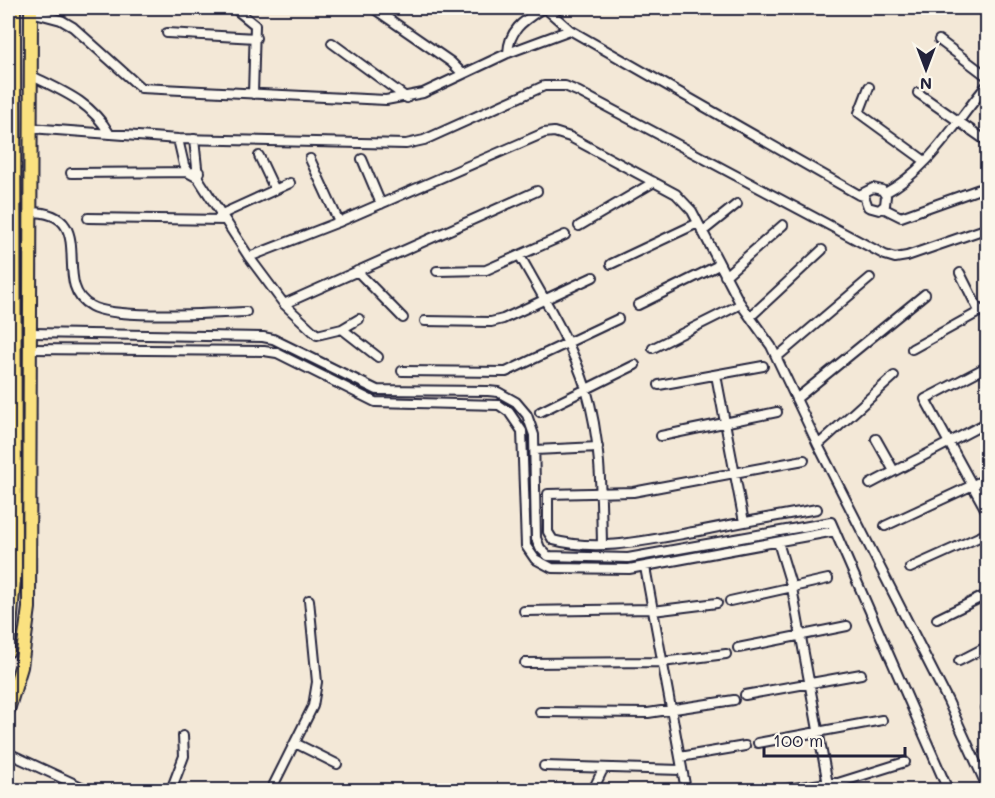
<svg xmlns="http://www.w3.org/2000/svg" width="995" height="798" font-family="Mali,sans-serif">
	<style>
		.lines { fill: none; stroke-linecap: round; stroke-linejoin: round }
		.street-casing { stroke: #22223b; stroke-width: 12 }
		.primary-casing { stroke: #22223b; stroke-width: 16 }
		.street { stroke: #fbf7ec; stroke-width: 8 }
		.primary { stroke: #fae180; stroke-width: 12 }
	</style>
	<rect width="100%" height="100%" fill="#f3e8d7"/>
	<filter id="ink" filterUnits="userSpaceOnUse"><feTurbulence type="fractalNoise" baseFrequency=".0167" numOctaves="2"/><feDisplacementMap in="SourceGraphic" scale="12" xChannelSelector="R" yChannelSelector="G"/><feConvolveMatrix kernelMatrix="1 2 1 2 8 2 1 2 1" color-interpolation-filters="sRGB"/></filter>
	<g filter="url(#ink)">
		<g class="lines">
			<!-- street casing -->
			<g class="street-casing">
				<path id="street" d="M234,8l21,17 -2,69
					M373,8l78,54 12,12
					M545,8l25,22
					M985,8l3,1
					M31,12l30,8 12,7 68,61 245,12 37,-7 85,-40 62,-23 289,165
					M167,33l89,5
					M939,40l49,37
					M332,43l75,55
					M508,53c1,-24 17,-33 35,-45
					M30,75c32,16 60,26 79,58
					M869,87l-10,26 66,48
					M918,93l70,49
					M30,128l148,11 228,5 18,-4 120,-54h21l14,6 306,163 10,3 12,-2 81,-28
					M178,139l6,26 5,8 9,5 51,79 90,-35 205,-89 10,-1 16,5 106,57 16,17 48,92 31,43 47,99 130,256 40,88
					M194,139l4,38
					M259,156l16,34
					M310,159l29,63
					M362,159l19,45
					M71,173l128,-1
					M873,188l9,2 4,6 -1,9 -6,5 -11,-3 -4,-11 -5,-1z
					M885,193c44,-23 71,-72 103,-109
					M883,208l18,9 87,-31
					M30,212c71,0 19,72 61,94 25,14 123,7 155,6
					M220,215l70,-32
					M88,218l137,2
					M579,226l75,-44
					M702,232l35,-28
					M520,256c24,43 51,85 66,133 15,50 15,104 16,156
					M249,257l35,47 33,31 25,-6 17,-10
					M611,264l87,-41
					M357,271l46,47
					M437,271l49,-1 79,-35
					M960,273l19,38
					M725,276l58,-51
					M284,304l253,-113
					M638,305l81,-40
					M750,317l72,-67
					M425,321l66,1 12,-3 90,-42
					M342,329l36,28
					M31,333l232,4 10,2 104,51 111,1 10,1 18,10 11,13 7,20 2,103 4,10 8,8 80,2 203,-36 117,268
					M653,348l88,-44
					M31,349l233,2 13,2 98,49 124,3 10,7 13,19 4,115 9,13 17,9 77,1 206,-38
					M912,349l76,-42
					M777,357l93,-79
					M988,366l-63,33 63,115
					M402,371l104,1 112,-53
					M716,375l28,147
					M659,385l104,-19
					M796,399l129,-105
					M540,412l95,-47
					M661,436l116,-24
					M876,439l18,32
					M818,445l76,-69
					M535,450l63,-3
					M804,460l-171,32 -85,2v38l5,8c47,13 100,-1 146,-9 39,-8 78,-15 118,-22
					M870,484l118,-62
					M885,526l103,-48
					M778,542l14,46 37,202
					M645,567l41,223
					M910,568l78,-35
					M730,601l98,-22
					M524,611l129,-2
					M653,611l64,-8
					M937,619l51,-25
					M738,648l109,-22
					M959,661l29,-15
					M525,663l137,-1 64,-8
					M745,695l116,-21
					M986,708h2
					M540,712l108,1 86,-13
					M295,743l42,21
					M758,743l124,-23
					M8,753l80,37
					M680,757l65,-11
					M544,766l137,4
					M171,790l13,-34 -1,-20
					M271,790l42,-84 4,-24 -8,-82
					M593,790l10,-21
					M780,790l48,-7h10l67,-21"/>
			</g>
			<!-- primary casing -->
			<g class="primary-casing">
				<path id="primary" d="M8,651l7,-83 -1,-560
					M8,710l13,-43 8,-59 2,-600"/>
			</g>
			<!-- street -->
			<use href="#street" class="street"/>
			<!-- primary -->
			<use href="#primary" class="primary"/>
		</g>
	</g>
	<!-- margin -->
	<rect width="995" height="798" fill="none" stroke="#fbf7ec" stroke-width="30"/>
	<rect x="15" y="15" width="965" height="768" fill="none" stroke="#22223b" stroke-width="2" filter="url(#ink)"/>
	<!-- north arrow -->
	<g transform="translate(926 69) rotate(180)" stroke="#fbf7ec" stroke-width="4.5" paint-order="stroke">
	<path d="M0-4.5L10 22L0 15L-10 22Z" fill="#22223b"/>
	<text y="-9" font-size="16" font-weight="bold" text-anchor="middle" fill="#22223b">N</text>
	</g>
	<!-- scale -->
	<path d="M764 747v9h141v-9" fill="none" stroke="#22223b" stroke-width="3"/>
	<text x="773" y="747" font-size="18" fill="#22223b" stroke="#fbf7ec" stroke-width="4.5" paint-order="stroke">100 m</text>
</svg>
